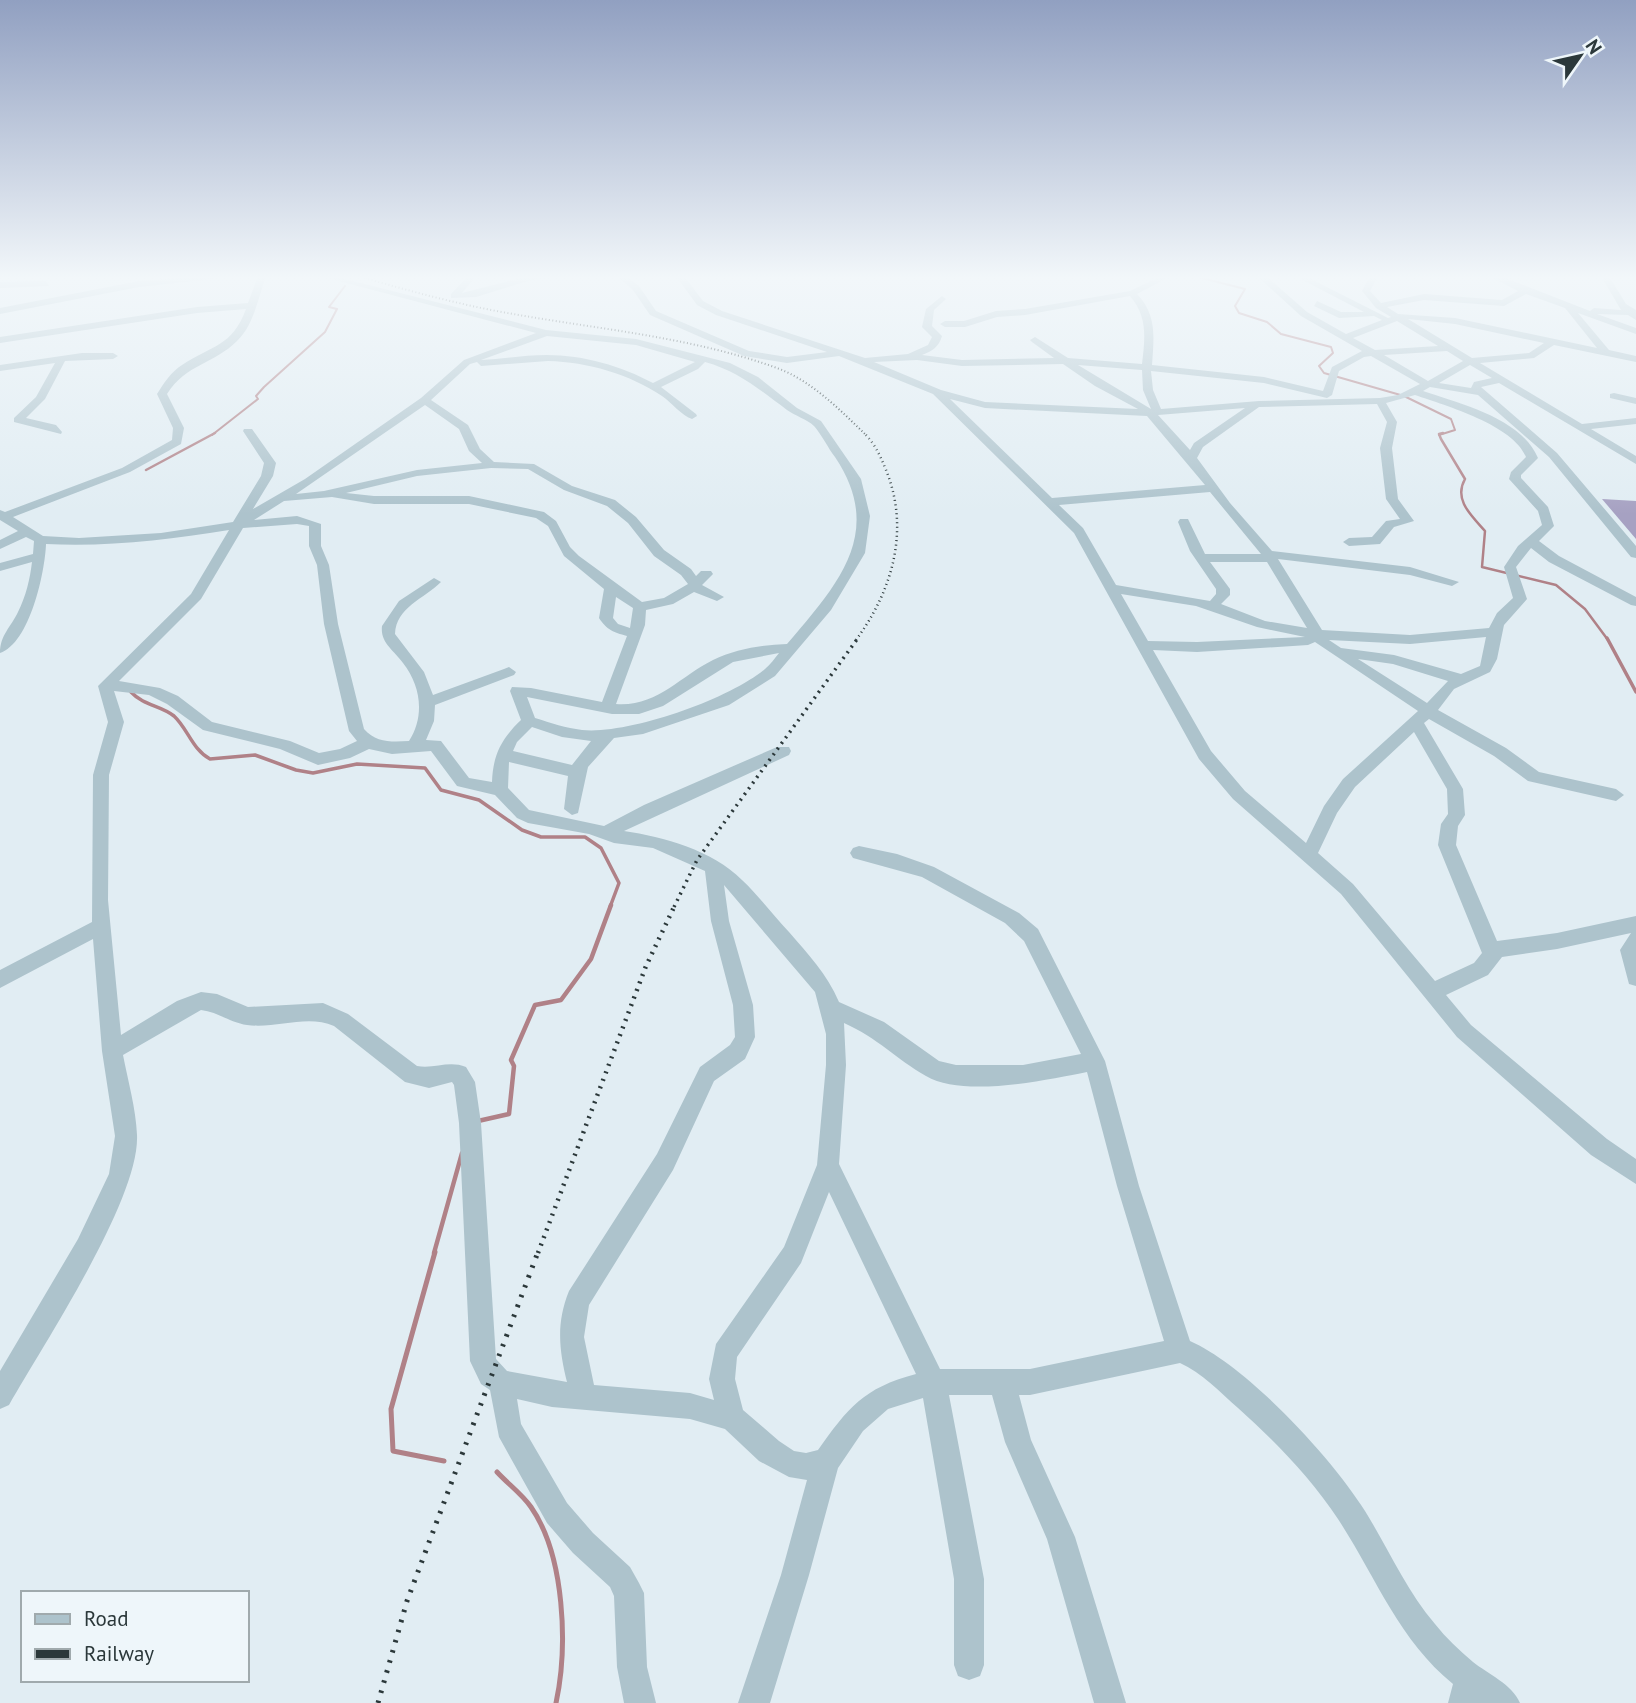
<svg xmlns="http://www.w3.org/2000/svg" width="1636" height="1703" font-family="'PT Sans',sans-serif">
	<style>
		.green { fill: #a6a1c2 }
		.lines { fill: none; stroke-linecap: round; stroke-linejoin: round }
		.stream-far4 { stroke: #b08187; stroke-width: 2 }
		.stream-far3 { stroke: #b08187; stroke-width: 2.5 }
		.stream-far2 { stroke: #b08187; stroke-width: 3.5 }
		.stream-far1 { stroke: #b08187; stroke-width: 4.5 }
		.stream { stroke: #b08187; stroke-width: 5 }
		.minor { fill: #adc3cc; fill-rule: evenodd }
		.rail-far4 { stroke: #2b383a; stroke-width: 2; stroke-dasharray: 1 2.5; stroke-linecap: butt }
		.rail-far3 { stroke: #2b383a; stroke-width: 2.5; stroke-dasharray: 1 3.5; stroke-linecap: butt }
		.rail-far2 { stroke: #2b383a; stroke-width: 3.5; stroke-dasharray: 2 5; stroke-linecap: butt }
		.rail-far1 { stroke: #2b383a; stroke-width: 4.5; stroke-dasharray: 2 6; stroke-linecap: butt }
		.rail { stroke: #2b383a; stroke-width: 5; stroke-dasharray: 2.5 8; stroke-linecap: butt }
	</style>
	<rect width="100%" height="100%" fill="#e1edf3"/>
	<!-- green -->
	<path class="green" d="M1602,499l34,2v38z"/>
	<g class="lines">
		<!-- stream-far4 -->
		<path class="stream-far4" d="M1194,276l51,13 -10,17 4,7 28,9 14,12 50,13 2,6 -14,13 5,7 80,23 47,23 4,11 -16,5
			M212,435l46,-36 -2,-3 8,-9 61,-55 12,-23 -8,-2 16,-21"/>
		<!-- stream-far3 -->
		<path class="stream-far3" d="M1443,433l-4,1 2,5 24,40c-12,21 7,37 20,52l-3,36 74,18 29,24 23,31
			M146,470l69,-37"/>
		<!-- stream-far2 -->
		<path class="stream-far2" d="M1607,638l29,54
			M131,692c13,14 29,13 43,24 14,13 18,33 36,43l45,-4 41,15 17,3 44,-9 68,4 16,22 38,10 43,30 19,7h44l16,11 18,35 -9,24"/>
		<!-- stream-far1 -->
		<path class="stream-far1" d="M478,1121l31,-7 5,-48 -3,-6 24,-55 26,-5 30,-41 20,-54
			M434,1253l28,-100"/>
		<!-- stream -->
		<path class="stream" d="M435,1252l-44,157 2,42 51,10
			M497,1472c11,12 25,22 34,35 34,49 37,140 25,196"/>
		<!-- minor -->
		<path class="minor" d="M206,276h33l-100,11 -139,27v-6l139,-27z
			M258,276h8c-8,22 -12,49 -29,65 -23,23 -51,23 -70,53l17,34 -3,16 -51,28 -117,45 30,19 36,2 82,-5 72,-11 28,-46 3,-13 -21,-32 1,-2h8l24,34 -3,13 -20,33 52,-30 116,-81 43,-38 72,-27 -216,-57h13l213,54 90,9 94,24 28,14 39,31 24,13 40,58 9,37 -5,37 -34,57 -56,66 -46,29 -86,29 -29,4 -26,29 -10,46 -6,2 -8,-6 4,-33 -59,-14 -1,26 21,22 75,16 40,-21 133,-58h12l2,4 -2,4 -165,76c40,6 88,19 118,49 17,16 31,35 47,52 19,22 38,42 50,70l45,20 55,39 17,4h67l58,-11 -57,-113 -19,-18 -83,-46 -69,-19 -3,-5 3,-5 6,-2 38,8 37,13 85,46 19,16 67,132 34,125 51,155c57,25 142,117 175,170 23,37 41,79 70,113 11,14 24,26 38,38 15,12 39,22 47,41h-72l5,-19c-55,-45 -77,-107 -115,-165 -27,-41 -63,-78 -100,-111 -17,-15 -37,-36 -58,-45l-150,32h-11l12,45 44,97 51,166h-32l-47,-164 -42,-97 -13,-47h-43l35,184v86l-4,11 -11,4 -11,-4 -4,-11v-86l-31,-181 -35,11 -25,22 -25,37 -29,107 -39,128h-32l43,-128 26,-95 -18,-3 -30,-16 -34,-32 -35,-10 -138,-12 -35,-8 4,25 46,79 26,30 37,34 9,16 5,10 3,74 9,36h-32l-7,-36 -3,-71 -4,-9 -37,-34 -26,-30 -48,-86 -9,-47 -9,-6 -11,-23 -11,-238 -5,-38 -2,-3 -23,6 -24,-6 -71,-56c-27,-12 -58,3 -87,-1 -16,-2 -29,-13 -46,-15l-78,45c5,26 13,54 14,80 3,64 -94,210 -128,270l-9,4v-38l78,-132 31,-65 6,-38 -13,-85 -9,-112 -93,49v-18l92,-48 1,-147 15,-53 -10,-36 93,-92 38,-64c-61,10 -121,17 -183,14 -1,28 -16,99 -46,109 0,-18 11,-26 18,-41 8,-16 12,-33 14,-50l-32,9v-8l33,-9 1,-13 -8,-4 -26,12v-9l18,-9 -18,-11v-10l5,2 117,-44 50,-28 1,-12 -16,-34c7,-11 14,-22 25,-29 30,-20 50,-18 64,-56l-49,4 -197,30v-6l197,-30 51,-4zM547,336l89,9 59,17 -42,21c-32,-17 -69,-28 -106,-28 -22,0 -44,4 -66,5zM548,361c40,1 81,13 114,35 10,7 19,19 30,23l5,-3 -1,-2 -35,-27 37,-18 7,-7c33,9 55,28 82,48 8,6 20,9 27,16 8,9 14,22 21,31 51,76 2,128 -48,187 -25,1 -51,5 -74,16 -34,17 -56,47 -97,44l29,-79 1,-15 27,-6 21,-12 23,9 7,-4 -22,-12 11,-11 -2,-3h-10l-5,5 -5,-7 -27,-19 -28,-33 -21,-17 -43,-14 -38,-22 -40,-2 -14,-13 -12,-24 -37,-25 39,-36 7,-2 4,4zM425,405l34,24 10,22 13,12 -65,7 -93,21 -28,3zM491,468l37,1 36,21 43,16 21,17 26,33 27,19 7,9 -24,14 -22,4 -63,-46 -9,-9 -14,-26 -12,-9 -75,-16h-95l-28,-3 71,-17zM332,497l42,7h95l67,14 12,8 16,30 40,33 -5,29c8,12 14,14 28,18l-25,66 -71,-14 -19,-1 -2,4 11,29c-20,19 -28,35 -29,62l-23,-4 -28,-37 -15,-1 8,-19 1,-16 79,-30 2,-3 -7,-5 -5,2 -71,26 -9,-23 -29,-38c1,-27 29,-35 46,-52l-7,-4 -35,23 -17,25c-2,17 12,24 21,37 18,23 22,53 6,78 -17,1 -33,2 -45,-12l-26,-105 -9,-59 -8,-19v-22l-24,-8 -43,4 30,-19zM297,524l12,2v20l8,19 7,59 25,107 8,10 -17,8 -21,4 -29,-12 -78,-19 -34,-26 -18,-8 -41,-7 82,-82 42,-71zM616,597l17,11 -3,20 -12,-4 -5,-6zM779,653c-4,5 -9,12 -14,16 -35,30 -137,66 -183,61 -16,-2 -31,-7 -47,-12l-8,-21 85,17h27l24,-8 70,-44zM114,691l35,4 18,9 36,26 77,19 38,16 32,-7 19,-9 23,5 39,-3 26,35 38,9 22,23 11,5 61,11 25,9 39,5 52,23 6,50 22,84 2,32 -5,8 -30,22 -43,87 -88,137c-13,32 -10,59 -2,91l-60,-11 -11,-12 -15,-236 -6,-41 -9,-15c-17,-7 -31,2 -49,-1l-69,-52 -25,-11 -75,4 -31,-13 -16,-2 -24,9 -56,34 -13,-135 1,-125 15,-53zM532,727l30,10 29,4 -19,24 -59,-14 4,-9zM724,885l91,107 11,42v31l-9,100 -33,82 -68,97 -7,35 5,21 -24,-7 -96,-8 -10,-48 5,-32 84,-135 41,-89 31,-22 10,-22 -2,-32 -24,-84zM844,1023c34,15 52,36 82,53 37,22 121,4 161,-4l30,114 47,155 -134,28h-90l-101,-205 7,-99zM829,1192l87,182c-53,14 -68,34 -98,76l-12,3 -12,-2 -15,-10 -36,-31 -8,-31 2,-22 64,-94z
			M468,276h8l-14,17 66,-17h46l-43,4 -55,17 -25,1v-4z
			M617,276h9l13,10 17,25 93,40 38,6 40,-5 -111,-37 -19,-10 -21,-29h8l19,25 19,10 143,47 43,-4 20,-9 4,-8 -10,-10 4,-18 16,-13 4,3 -12,11 -2,16 10,10c-3,11 -10,15 -20,19l40,5 92,-2 -22,-16 -2,-2 5,-3 33,21 74,6c3,-26 6,-47 -12,-68l-105,19 -28,2 -32,10h-20l-5,-3 5,-3h19l32,-10 29,-2 105,-18 31,-15h10l-34,18c20,21 17,43 15,71l112,12 59,14 9,-24 30,-16 -61,-35 -44,-40h9l41,36 39,22 36,-14 -8,-4 -35,2 -25,-12 3,-5 24,11h23l-69,-36h10l83,42 3,-1 -15,-9 -14,-17 8,-15h8l-8,15 11,12 43,-9 78,6 16,-9 -29,-15h11l90,35 4,-3 27,2 -20,-34h8l17,28 10,6v10l-8,-5 -31,-1 39,14v6l-58,-21 31,37 27,6v6l-82,-17 -20,13 -54,5 102,61 54,-6v6l-45,5 45,27v8l-137,-81 -18,4 76,66 79,93v12l-5,-1 -82,-100 -71,-62 -48,-8 -7,4c38,13 98,27 115,67l-17,17v3l27,29 6,19 -15,15 20,15 77,41v9l-5,-1 -82,-43 -18,-14 -15,19 11,32 -23,26 -7,34 -7,13 -36,17 -16,21 68,38 33,24 77,17 8,6 -8,6 -88,-20 -34,-25 -65,-37 -5,4 39,66 2,26 -7,11 -2,19 41,96 60,-8 79,-17v70l-7,-2 -9,-34 11,-17 -74,16 -55,8 -14,18 -42,20 25,30 136,114 29,20v25l-45,-29 -134,-118 -116,-143 -108,-95 -34,-40 -125,-226 -141,-139 -94,-38 -52,7 -43,-7 -94,-41 -17,-25zM1526,294l39,14 32,40 -142,-30 -57,-4 -11,-7 37,-7 80,6zM1408,319l47,5 89,19 -15,10 -57,5zM1397,321l41,25 -63,4 -22,-12zM1447,351l16,10 -35,20 -44,-26zM1371,356l49,28 -22,11 -18,3 -121,3 -98,8 -8,-19 -2,-19 113,12 63,15 5,-3 7,-24 25,-14zM917,360l45,6 101,-2 32,22 43,23 -153,-7 -44,-12 -67,-28zM1078,365l64,5 1,20 8,19zM1470,365l22,13 -18,4 -3,6 -32,-5zM1415,395c32,11 98,30 111,62l-15,15 -2,7 29,32 4,14 -24,21 -14,21 9,31 -16,15 -8,15 -79,7 -88,-5 -44,-71 132,16 42,11 7,-4 -49,-15 -138,-16 -42,-48 -33,-45 6,-11 56,-40 118,-3 10,18 -7,26 6,51 14,20 -14,2 -14,16 -23,1 -6,4 6,4 31,-2 14,-17 20,-6 -16,-22 -6,-51 5,-26 -11,-19zM950,399l35,9 162,8 58,69 -153,13zM1245,408l-51,35 -4,7 -32,-35zM1210,492l51,62h-56l-17,-35h-8l-2,3 12,29 26,38v5l-6,7 -94,-16 -33,-57 -24,-23zM1210,562h57l40,66 -42,-7 -44,-17 9,-9v-6zM1121,594l75,12 61,21 48,10 -108,5 -49,-1zM1486,637l-6,29 -19,8 -67,-19 -53,-7 -12,-8 81,4zM1315,642l103,69 -75,68 -19,27 -18,37 -61,-52 -34,-40 -58,-101 44,2 111,-7zM1358,659l35,5 55,17 -21,22zM1414,732l33,57 1,25 -7,10 -3,21 44,108 -8,10 -39,18 -82,-97 -35,-31 19,-40 18,-26z
			M46,281l3,5 -49,2v-6z
			M82,353h31l5,3 -5,3 -48,2 -20,38 -19,19 30,7 6,7 -1,2 -47,-12v-4l22,-21 19,-34 -55,8v-6z
			M1614,393l22,5v6l-26,-6v-4z"/>
		<!-- rail-far4 -->
		<path class="rail-far4" d="M358,276c48,14 95,27 144,36 92,17 187,24 275,56 35,13 63,42 89,67"/>
		<!-- rail-far3 -->
		<path class="rail-far3" d="M856,640c37,-50 54,-111 30,-170 -6,-15 -11,-26 -22,-37"/>
		<!-- rail-far2 -->
		<path class="rail-far2" d="M674,907l23,-47 161,-222"/>
		<!-- rail-far1 -->
		<path class="rail-far1" d="M538,1253l108,-287 29,-61"/>
		<!-- rail -->
		<path class="rail" d="M378,1703l29,-102 131,-349"/>
	</g>
	<!-- sky -->
	<linearGradient id="sky" x2="0" y2="1"><stop stop-color="#91a0c1"/><stop offset="0.54" stop-color="#f2f7fa"/><stop offset="1" stop-color="#f2f7fa" stop-opacity="0"/></linearGradient>
	<rect width="1636" height="514" fill="url(#sky)"/>
	<!-- legend -->
	<rect x="21" y="1591" width="228" height="91" fill="#eef6fa" stroke="#a0aaad" stroke-width="2"/>
	<rect x="35" y="1614" width="35" height="10" fill="#adc3cc" stroke="#a0aaad" stroke-width="2"/>
	<text x="84" y="1626" font-size="21" fill="#2b383a">Road</text>
	<rect x="35" y="1649" width="35" height="10" fill="#2b383a" stroke="#a0aaad" stroke-width="2"/>
	<text x="84" y="1661" font-size="21" fill="#2b383a">Railway</text>
	<!-- north arrow -->
	<g transform="translate(1580 56) rotate(56)" stroke="#eef6fa" stroke-width="5" paint-order="stroke">
	<path d="M0-5L12 26L0 18L-12 26Z" fill="#2b383a"/>
	<text y="-10" font-size="19" font-weight="bold" text-anchor="middle" fill="#2b383a">N</text>
	</g>
</svg>
